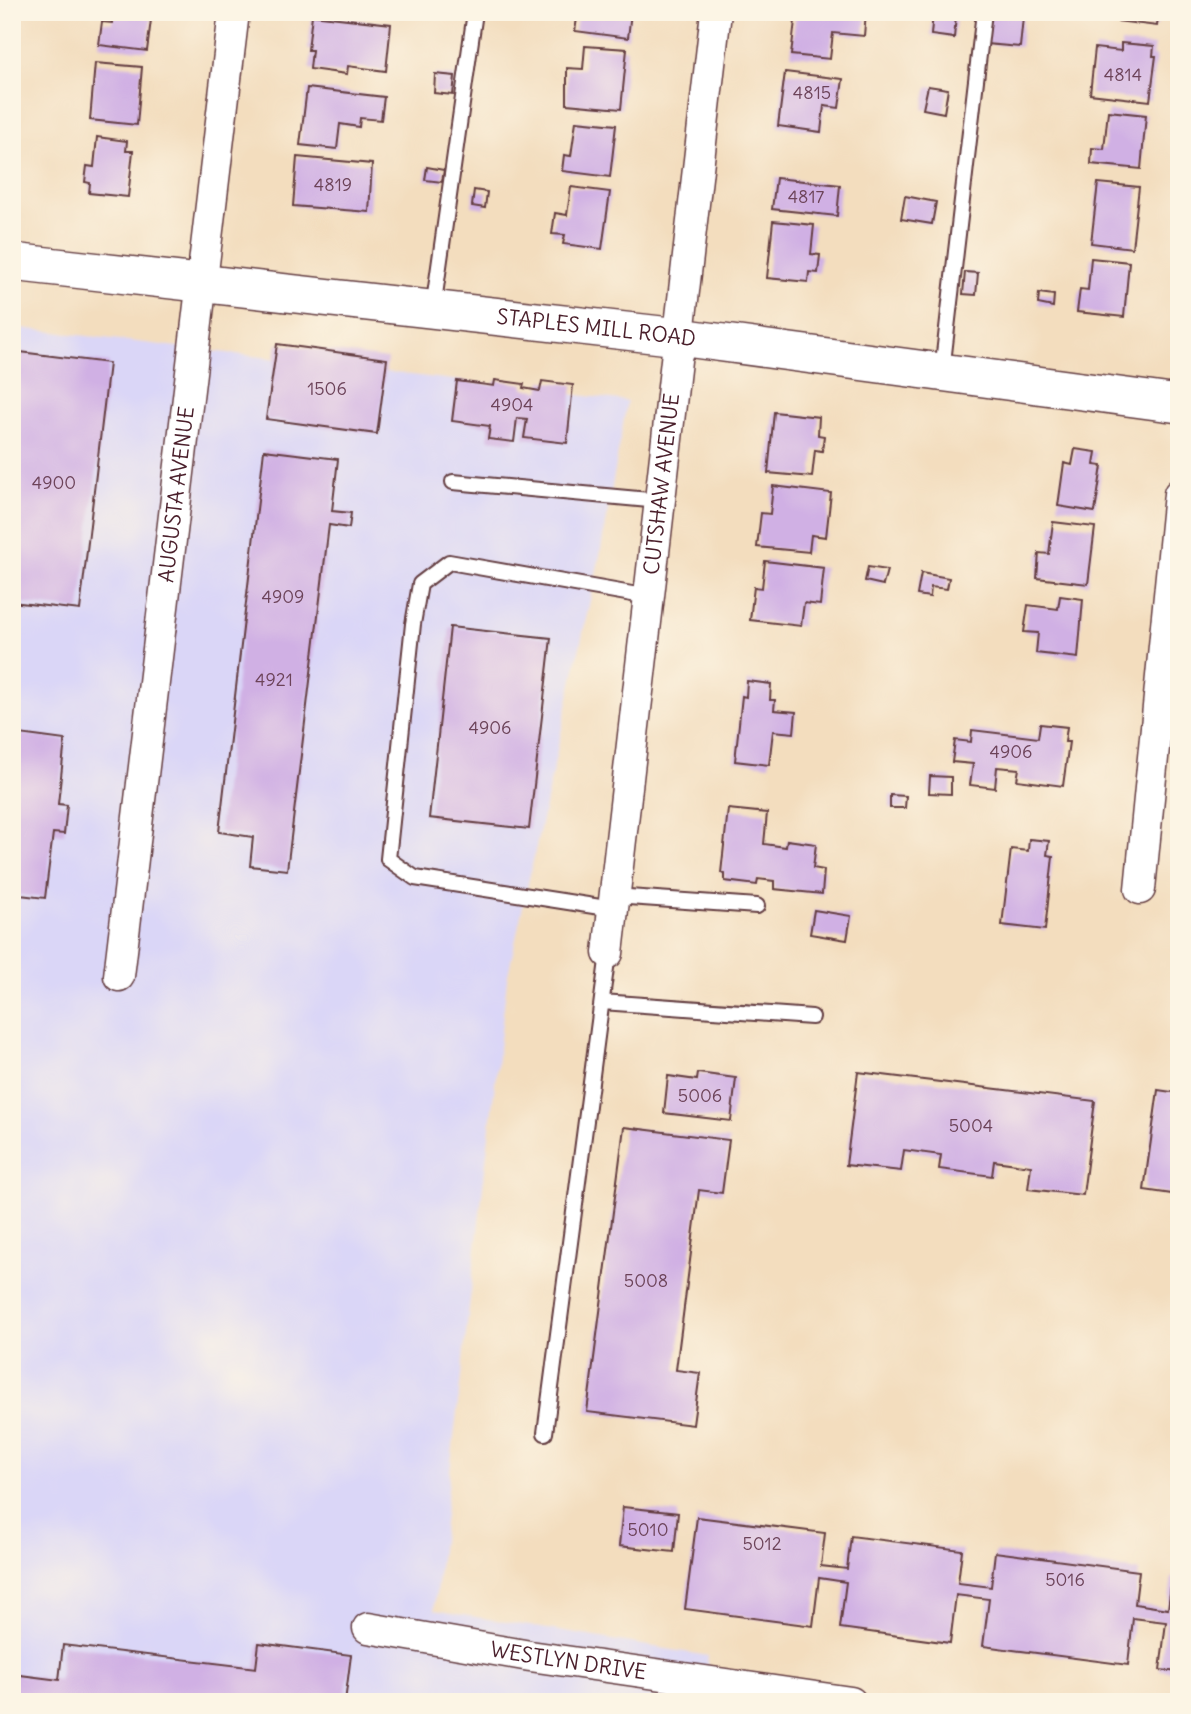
<svg xmlns="http://www.w3.org/2000/svg" width="1191" height="1714" font-family="Delius,sans-serif">
	<style>
		.built { fill: #dad6f7 }
		.building { fill: #d0b0e4 }
		.lines { fill: none; stroke-linecap: round; stroke-linejoin: round }
		.service-casing { stroke: #633c41; stroke-width: 18 }
		.minor-casing { stroke: #633c41; stroke-width: 33 }
		.tertiary-casing { stroke: #633c41; stroke-width: 40 }
		.service { stroke: #fff; stroke-width: 14 }
		.minor { stroke: #fff; stroke-width: 30 }
		.tertiary { stroke: #fff; stroke-width: 37 }
		.labels { text-anchor: middle; stroke-width: 5; stroke-linejoin: round; paint-order: stroke }
		.number-label { font-size: 18px; fill: #6c4359 }
		.street-label { font-size: 21px; fill: #4a1f2b; stroke: #fcf5e5 }
	</style>
	<rect width="100%" height="100%" fill="#fcf5e5"/>
	<filter id="ink" filterUnits="userSpaceOnUse"><feTurbulence type="fractalNoise" baseFrequency=".0143" numOctaves="2"/><feDisplacementMap in="SourceGraphic" scale="14" xChannelSelector="R" yChannelSelector="G"/><feConvolveMatrix kernelMatrix="1 2 1 2 8 2 1 2 1" color-interpolation-filters="sRGB"/></filter>
	<filter id="wash" filterUnits="userSpaceOnUse"><feTurbulence type="fractalNoise" baseFrequency=".00686" numOctaves="4" result="noise"/><feDisplacementMap in="SourceGraphic" scale="28" xChannelSelector="R" yChannelSelector="G"/><feGaussianBlur stdDeviation="1.57" result="paint"/><feColorMatrix in="noise" values="0 0 0 0 0 0 0 0 0 0 0 0 0 0 0 0 0 1.4 0 .05"/><feComposite in="paint" operator="in"/></filter>
	<g filter="url(#wash)">
		<rect width="100%" height="100%" fill="#f3ddbe"/>
		<!-- built -->
		<path class="built" d="M12,327l615,74 -27,154 -93,424 -73,631 274,46 -5,46h-691z"/>
		<g id="blocks">
			<!-- building -->
			<path class="building" d="M113,12h39l-5,39 -48,-6 3,-23 10,1z
				M578,12h53l-3,26 -53,-7z
				M796,12h70l-2,24 -31,-3 -3,26 -39,-4z
				M1092,12h67l-2,14 -66,-8z
				M933,13l23,3 -2,22 -23,-3z
				M989,14l34,3 -3,30 -34,-3z
				M312,15l79,9 -5,47 -38,-5 -1,8 -37,-5 2,-19h-4z
				M1121,43l33,3 -1,10h3l-6,45 -60,-7 5,-46 26,3z
				M585,46l42,3 -6,60 -54,-5v-36l16,1z
				M95,63l47,4 -5,58 -47,-5z
				M785,72l58,7 -4,29 -15,-2 -3,26 -43,-6z
				M435,74l20,2 -2,19 -19,-2z
				M928,86l20,3 -4,24 -21,-4z
				M307,88l77,9 -3,23 -21,-2 -1,9 -19,-3 -3,25 -37,-4z
				M1108,111l38,4 -5,54 -50,-5 1,-16 12,1z
				M576,121l40,4 -6,52 -48,-6 2,-16 7,1z
				M97,137l30,4 -1,10h7l-5,46 -39,-4 1,-10 -5,-1 2,-16 7,1z
				M297,157l75,7 -3,48 -76,-6z
				M427,167l17,3 -2,12 -17,-2z
				M776,178l64,7 -3,31 -65,-7z
				M1098,183l41,4 -7,61 -41,-5z
				M571,187l39,5 -8,57 -39,-5 2,-9 -13,-1 3,-21 12,2z
				M474,190l13,2 -2,16 -13,-2z
				M905,196l31,6 -4,22 -31,-5z
				M773,221l41,4 -3,29 9,1 -2,18 -9,-1 -1,10 -41,-4z
				M1091,258l38,4 -5,55 -47,-5 3,-23 8,1z
				M965,272l13,1 -2,22 -13,-1z
				M1039,293l15,2 -1,12 -15,-3z
				M277,344l110,15 -10,75 -111,-15z
				M12,351l97,12 -29,247 -68,-8z
				M495,380l29,4 -1,4 17,3 2,-10 31,4 -6,58 -43,-5 3,-19 -10,-1 -3,24 -26,-3 2,-13 -38,-5 5,-40 37,5z
				M774,412l45,5 -1,18 6,1 -2,15 -7,-1 -3,27 -44,-4z
				M1075,449l21,3 -2,13 8,1 -7,46 -37,-6 6,-43 8,2z
				M264,450l74,9 -6,52 19,2 -2,15 -20,-3 -42,345 -37,-4 3,-29 -34,-5z
				M773,486l58,7 -5,44 -15,-2 -2,17 -52,-5 4,-34 9,1z
				M1053,522l42,5 -7,57 -51,-6 2,-25 10,1z
				M765,561l59,7 -4,37 -16,-2 -3,23 -51,-6 4,-33 8,1z
				M868,567l19,3 -4,15 -18,-4z
				M921,573l28,5 -2,11 -16,-2 -1,10 -13,-2z
				M1060,596l23,3 -5,59 -42,-5 2,-20 -14,-1 4,-27 30,4z
				M450,627l101,11 -22,191 -100,-11z
				M747,681l24,3 -1,16h5l-1,10 22,2 -2,21 -21,-2 -4,34 -34,-4 7,-65 4,1z
				M1040,724l27,3 -2,15h4l-6,44 -46,-6 2,-11 -22,-2 -2,21 -25,-3 3,-21 -21,-2 3,-22 16,2 1,-12 66,8z
				M12,733l53,7 -7,64 9,1 -3,29 -11,-1 -8,65 -33,-4z
				M930,776l21,1v17l-22,-1z
				M890,795l16,1 -1,12h-15z
				M728,809l39,4 -3,31 22,3 1,-7 29,4 -3,24 11,2 -2,24 -48,-5v-8l-16,-2 -1,6 -32,-4v-7l-4,-1z
				M1029,839l20,2 -2,14 6,1 -8,74 -43,-5 9,-76 17,2z
				M814,910l37,6 -4,24 -37,-6z
				M858,1072l237,29 -12,94 -55,-6 3,-23 -37,-5 -2,15 -53,-7 2,-14 -37,-5 -3,21 -55,-6z
				M698,1073l38,5 -5,43 -67,-8 4,-37 29,4z
				M1158,1090l21,3v102l-35,-5z
				M624,1127l105,13 -7,53 -23,-3 -23,180 24,3 -7,52 -106,-13z
				M623,1507l55,6 -4,39 -55,-6z
				M697,1517l128,16 -4,33 26,3 4,-33 111,14 -4,33 33,4 4,-35 144,19 -4,33 33,5 4,-32 7,1v94l-19,-2 6,-48 -33,-4 -5,47 -145,-19 6,-47 -33,-4 -6,48 -110,-15 6,-46 -27,-4 -6,48 -128,-17z
				M259,1643l92,12 -6,47h-333v-28l47,6 4,-35 193,23z"/>
		</g>
	</g>
	<g filter="url(#ink)">
		<use href="#blocks" fill-opacity="0" stroke="#633c41" stroke-width="2"/>
		<g class="lines">
			<!-- service casing -->
			<g class="service-casing">
				<path id="service" d="M433,309l42,-297
					M942,371l42,-359
					M453,482l207,19
					M614,896l143,10
					M613,909l-198,-31 -27,-19 25,-235 7,-40 29,-22 200,35
					M602,1002l210,15
					M545,1433l63,-480"/>
			</g>
			<!-- minor casing -->
			<g class="minor-casing">
				<g id="minor">
					<path d="M1140,889l39,-395"/>
					<path id="s1" d="M608,953l108,-941"/>
					<path id="s2" d="M119,976l115,-964"/>
					<path id="s3" d="M368,1628l162,28 321,46"/>
				</g>
			</g>
			<!-- tertiary casing -->
			<g class="tertiary-casing">
				<g id="tertiary">
					<path id="s4" d="M12,262l667,75 500,67"/>
				</g>
			</g>
			<!-- service -->
			<use href="#service" class="service"/>
			<!-- minor -->
			<use href="#minor" class="minor"/>
			<!-- tertiary -->
			<use href="#tertiary" class="tertiary"/>
		</g>
	</g>
	<g class="labels">
		<!-- number labels -->
		<g class="number-label">
			<text x="1123" y="81">4814</text>
			<text x="812" y="99">4815</text>
			<text x="333" y="191">4819</text>
			<text x="806" y="203">4817</text>
			<text x="327" y="395">1506</text>
			<text x="512" y="411">4904</text>
			<text x="54" y="489">4900</text>
			<text x="283" y="603">4909</text>
			<text x="274" y="686">4921</text>
			<text x="490" y="734">4906</text>
			<text x="1011" y="758">4906</text>
			<text x="700" y="1102">5006</text>
			<text x="971" y="1132">5004</text>
			<text x="646" y="1287">5008</text>
			<text x="648" y="1536">5010</text>
			<text x="762" y="1550">5012</text>
			<text x="1065" y="1586">5016</text>
		</g>
		<!-- street labels -->
		<g class="street-label">
			<text dy="7" stroke="none"><textPath href="#s4" startOffset="588">STAPLES MILL ROAD</textPath></text>
			<text dy="7" stroke="none"><textPath href="#s1" startOffset="472">CUTSHAW AVENUE</textPath></text>
			<text dy="7" stroke="none"><textPath href="#s2" startOffset="485">AUGUSTA AVENUE</textPath></text>
			<text dy="7" stroke="none"><textPath href="#s3" startOffset="203">WESTLYN DRIVE</textPath></text>
		</g>
	</g>
	<!-- margin -->
	<rect width="1191" height="1714" fill="none" stroke="#fcf5e5" stroke-width="42"/>
</svg>
